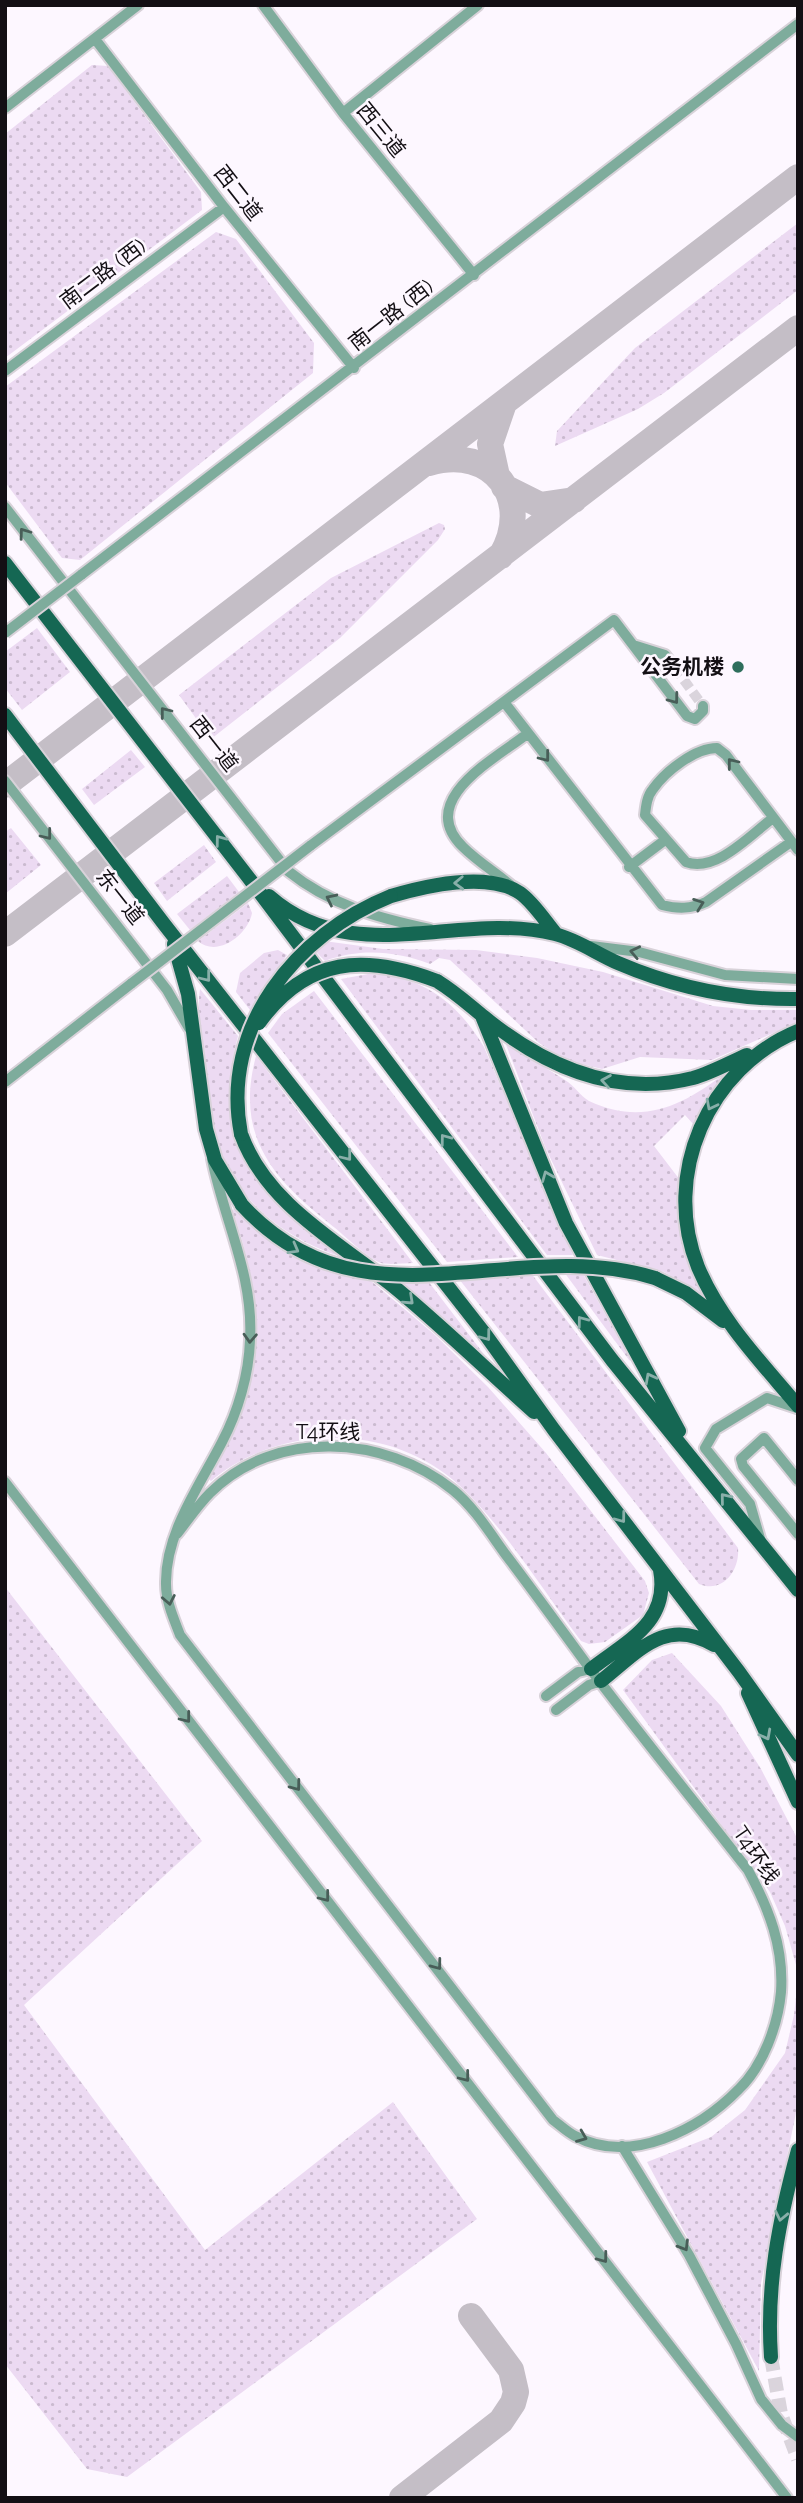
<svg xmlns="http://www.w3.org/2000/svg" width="803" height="2503" font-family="Raleway,'Noto Sans SC',sans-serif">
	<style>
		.grass { fill: url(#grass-dots) }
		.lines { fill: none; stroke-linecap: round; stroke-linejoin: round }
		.taxiway { stroke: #c4bec6; stroke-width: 26 }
		.minor-tunnel { stroke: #dad4dc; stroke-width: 10; stroke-dasharray: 10 5; stroke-linecap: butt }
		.major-tunnel { stroke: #dad4dc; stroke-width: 14; stroke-dasharray: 14 7; stroke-linecap: butt }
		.minor-casing { stroke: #d8d2d9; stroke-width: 14 }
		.major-casing { stroke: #d8d2d9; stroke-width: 18 }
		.minor { stroke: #7eac9c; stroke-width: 10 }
		.major { stroke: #156753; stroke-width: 14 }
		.minor-bridge-casing { stroke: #d8d2d9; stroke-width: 14; stroke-linecap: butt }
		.major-bridge-casing { stroke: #d8d2d9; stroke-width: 18; stroke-linecap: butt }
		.minor-bridge { stroke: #7eac9c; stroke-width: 10 }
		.major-bridge { stroke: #156753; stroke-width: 14 }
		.oneway { stroke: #485e58 }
		.oneway2 { stroke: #89afa9 }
		.poi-dot { fill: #2e6e5c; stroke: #fdf7ff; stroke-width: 2.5 }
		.labels { text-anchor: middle; stroke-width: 5; stroke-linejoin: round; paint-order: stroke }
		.street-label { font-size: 21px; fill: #130f14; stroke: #fdf7ff }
		.poi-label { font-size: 21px; font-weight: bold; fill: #130f14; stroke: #fdf7ff; text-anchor: end }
	</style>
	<defs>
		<pattern id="grass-dots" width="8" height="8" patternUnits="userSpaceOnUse" patternTransform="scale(1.75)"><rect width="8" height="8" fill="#ecdaf2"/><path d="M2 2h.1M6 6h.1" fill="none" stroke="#cabacf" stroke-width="1.8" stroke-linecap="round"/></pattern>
	</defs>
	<rect width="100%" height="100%" fill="#fdf7ff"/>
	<!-- grass -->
	<path class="grass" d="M92,65l16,1 93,126 1,18 -197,148v-224z
		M798,223v67l-134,103 -26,16 -83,37 2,-15 78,-83z
		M216,232l20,7 78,104 -1,30 -233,187 -18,-2 -57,-76v-95z
		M439,523l5,2 1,4 -7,11 -98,98 -129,101 -32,-44 152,-117z
		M37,628l33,44 -48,38 -17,-22v-36z
		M131,750l14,17 -51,38 -12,-16z
		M11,828l30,37 -36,29v-62z
		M204,845l12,17 -49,39 -13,-18z
		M227,876l12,16 -49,38 -13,-16z
		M248,903l4,10c-4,22 -35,45 -54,28z
		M324,941l59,8 93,1 61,8 66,14 110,34 38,4h47v12l-86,38 -72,-3 -38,12 -37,-9 -26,-17 -89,-83 -11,-2 -9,6c-35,-13 -70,-16 -105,-3l-10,-10z
		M278,950l9,5 -37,55 -14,-18 4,-19 24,-20z
		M368,974c54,1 89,28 116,73l89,208h-26l-206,-276z
		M200,989l38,47c-31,119 21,159 111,223 -67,-19 -124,-65 -136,-136 -4,-20 -5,-40 -7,-59 -2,-24 -10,-51 -6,-75z
		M314,991l204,266 -71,5 -179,-229 14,-19z
		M505,1042c19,14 40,25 60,38 9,5 15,16 24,21 53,25 93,5 135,-27l-30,51 -9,-10 -31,31 26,34 2,31 27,87 -45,-26 -67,-17 -51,-106z
		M256,1056l157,207c-10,0 -23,2 -32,0 -13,-4 -39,-30 -51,-39 -59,-47 -95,-89 -74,-168z
		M236,1208l39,37 29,17 66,18 65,55 53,52 58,66 99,128 4,12 -6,22 -38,27 -16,2 -8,-3c-37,-49 -77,-114 -121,-155 -69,-64 -179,-63 -249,-5l-2,-2c53,-89 59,-171 23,-269z
		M564,1272h18l49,89 -2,-1z
		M531,1273l207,275c2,22 -15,46 -39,36l-240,-305z
		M400,1281h28l58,76h-2z
		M5,1587l197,254 -178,164 181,245 188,-148 84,117 -350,258 -40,-8 -82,-105z
		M672,1653l49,53 40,63 37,71v132l-13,-46 -15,-34 -147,-202 29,-30z
		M798,1979v124l-37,180 -2,88 -112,-209 64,-25 34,-27 40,-57 9,-38z"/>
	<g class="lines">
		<!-- taxiway -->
		<path class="taxiway" d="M429,463c64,-19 105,37 72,93
			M497,476l-7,-32 13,-38
			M504,487l36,18 34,-5
			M5,785l793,-608
			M5,934l793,-606
			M402,2498l99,-77 12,-18 3,-11 -5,-22 -40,-54"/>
		<!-- minor-tunnel -->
		<path class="minor-tunnel" d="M675,668l28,38"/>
		<!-- major-tunnel -->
		<path class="major-tunnel" d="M771,2357l10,57 17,45"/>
		<!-- minor casing -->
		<g class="minor-casing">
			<path id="minor" d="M263,5l80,108 131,162
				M95,39l129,168 130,161
				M5,108l133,-103
				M343,113l135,-108
				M5,371l219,-164
				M5,507l283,364c42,34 90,47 142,58
				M81,575l717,-551
				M675,668l-10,-13 -32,-10 54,71 8,3 8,-8v-5
				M504,702l158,203c16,4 29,4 44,-3l85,-60
				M5,781l162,209 22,38
				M773,818c-23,17 -57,55 -87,44l-41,-47c1,-9 2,-19 8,-26 13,-18 42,-41 64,-41l9,7 72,95
				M310,846l304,-226 19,25
				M629,867l36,-27
				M514,888c-16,-14 -36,-26 -51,-41 -48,-47 32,-88 64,-113
				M591,946l48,6 86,23 73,4
				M5,1082l127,-99
				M798,1480l-34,-42 -23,21 2,7 55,68
				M5,1482l782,1016
				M177,1534c11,-14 21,-29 33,-41 65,-65 175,-58 243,-3 21,17 37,43 53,65 28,37 55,74 82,111 52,69 107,136 160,204 21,39 36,77 33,122 -3,33 -18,74 -42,97 -39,40 -108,77 -164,47 -8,-4 -15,-11 -22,-16l-373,-485c-6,-16 -14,-33 -14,-51 -1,-51 34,-99 56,-142 16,-30 27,-68 28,-102 4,-64 -26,-120 -38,-181
				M761,1542l-11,-38 -45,-56 11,-19 51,-31 30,10
				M546,1696l32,-24 13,-3
				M556,1710l33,-25 12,-4
				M622,2146l67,109 47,89 25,55 21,26 16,12"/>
		</g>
		<!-- major casing -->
		<g class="major-casing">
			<path id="major" d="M5,563l243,314 364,483 186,230
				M5,715l159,209 321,410 69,96 185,242 59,83
				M269,896c85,75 188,14 286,38 23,6 42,20 63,29 58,25 116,37 180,36
				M391,896c34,-10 97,-25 129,-3 14,10 25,28 36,41
				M174,944l14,50 18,135 9,31 27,45
				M437,981c18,11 31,23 47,36 60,49 130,81 209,61 18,-5 36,-15 54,-23
				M482,1016l84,207 113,208
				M798,1031c-90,37 -137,144 -100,236 22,53 64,96 100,139
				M241,1134c26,72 101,110 157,156 47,39 91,82 136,122
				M655,1278l31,15 37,28
				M591,1669c36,-28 79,-47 69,-99
				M601,1681c37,-29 64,-65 113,-36
				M748,1693l50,109
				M771,2357c-5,-72 8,-137 27,-207"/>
		</g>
		<!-- minor -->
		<use href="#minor" class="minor"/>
		<!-- major -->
		<use href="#major" class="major"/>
		<!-- minor-bridge casing -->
		<g class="minor-bridge-casing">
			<path id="minor-bridge" d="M5,633l76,-58
				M132,983l178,-137"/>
		</g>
		<!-- major-bridge casing -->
		<g class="major-bridge-casing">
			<path id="major-bridge" d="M259,1023c48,-67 106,-69 178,-42
				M241,1134c-21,-107 55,-200 150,-238
				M242,1205c120,131 268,29 413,73"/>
		</g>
		<!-- minor-bridge -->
		<use href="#minor-bridge" class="minor-bridge"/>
		<!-- major-bridge -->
		<use href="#major-bridge" class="major-bridge"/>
	</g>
	<!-- one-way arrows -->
	<defs><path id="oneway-chevron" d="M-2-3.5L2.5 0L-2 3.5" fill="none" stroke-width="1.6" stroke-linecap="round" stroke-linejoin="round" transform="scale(1.75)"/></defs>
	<g class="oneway">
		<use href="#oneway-chevron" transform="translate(24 533) rotate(-126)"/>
		<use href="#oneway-chevron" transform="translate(674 699) rotate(53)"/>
		<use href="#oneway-chevron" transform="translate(165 712) rotate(-128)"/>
		<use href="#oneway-chevron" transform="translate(545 757) rotate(52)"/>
		<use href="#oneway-chevron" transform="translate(732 763) rotate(-128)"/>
		<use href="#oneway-chevron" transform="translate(47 835) rotate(52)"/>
		<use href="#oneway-chevron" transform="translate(331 899) rotate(-154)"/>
		<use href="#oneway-chevron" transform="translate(699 904) rotate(-20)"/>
		<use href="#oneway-chevron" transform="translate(635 952) rotate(-168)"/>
		<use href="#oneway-chevron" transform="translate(250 1338) rotate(93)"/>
		<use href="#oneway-chevron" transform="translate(169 1600) rotate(79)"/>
		<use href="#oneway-chevron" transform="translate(186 1718) rotate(52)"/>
		<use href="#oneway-chevron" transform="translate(296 1786) rotate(53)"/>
		<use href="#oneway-chevron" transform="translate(325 1897) rotate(52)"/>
		<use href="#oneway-chevron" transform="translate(437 1965) rotate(53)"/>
		<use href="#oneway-chevron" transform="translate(465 2077) rotate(52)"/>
		<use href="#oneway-chevron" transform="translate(582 2137) rotate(22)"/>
		<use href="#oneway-chevron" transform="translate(684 2246) rotate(59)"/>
		<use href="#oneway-chevron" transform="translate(603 2258) rotate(53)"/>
	</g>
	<g class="oneway2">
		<use href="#oneway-chevron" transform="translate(220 840) rotate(-127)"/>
		<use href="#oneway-chevron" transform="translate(459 883) rotate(178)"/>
		<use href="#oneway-chevron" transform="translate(206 977) rotate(52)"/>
		<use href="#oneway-chevron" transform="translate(606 1081) rotate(-171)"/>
		<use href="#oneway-chevron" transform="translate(711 1105) rotate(117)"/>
		<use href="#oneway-chevron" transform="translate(445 1139) rotate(-127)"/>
		<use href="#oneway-chevron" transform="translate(347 1156) rotate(52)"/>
		<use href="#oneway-chevron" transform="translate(547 1176) rotate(-112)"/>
		<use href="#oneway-chevron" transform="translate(294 1249) rotate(29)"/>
		<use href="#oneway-chevron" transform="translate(409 1300) rotate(43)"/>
		<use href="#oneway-chevron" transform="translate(582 1321) rotate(-127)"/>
		<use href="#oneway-chevron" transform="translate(486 1336) rotate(53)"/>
		<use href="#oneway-chevron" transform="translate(650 1378) rotate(-118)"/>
		<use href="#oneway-chevron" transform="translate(725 1498) rotate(-129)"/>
		<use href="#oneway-chevron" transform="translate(621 1518) rotate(53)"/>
		<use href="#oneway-chevron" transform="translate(766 1735) rotate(62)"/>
		<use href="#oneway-chevron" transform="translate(781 2216) rotate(102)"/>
	</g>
	<!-- markers -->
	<circle class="poi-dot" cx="738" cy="667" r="7"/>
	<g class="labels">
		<!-- street labels -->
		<g class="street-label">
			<text transform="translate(381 130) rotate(51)" y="7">西三道</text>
			<text transform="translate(238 193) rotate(52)" y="7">西二道</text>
			<text transform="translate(103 274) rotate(-37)" y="7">南二路 (西)</text>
			<text transform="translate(391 315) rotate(-38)" y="7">南一路 (西)</text>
			<text transform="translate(214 744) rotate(52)" y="7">西一道</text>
			<text transform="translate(120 897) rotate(52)" y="7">东一道</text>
			<text x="328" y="1439">T4环线</text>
			<text transform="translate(756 1855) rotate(56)" y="7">T4环线</text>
		</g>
		<!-- poi labels -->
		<g class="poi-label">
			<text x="724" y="674">公务机楼</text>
		</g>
	</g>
	<!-- border -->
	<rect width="803" height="2503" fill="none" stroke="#130f14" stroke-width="14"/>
</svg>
